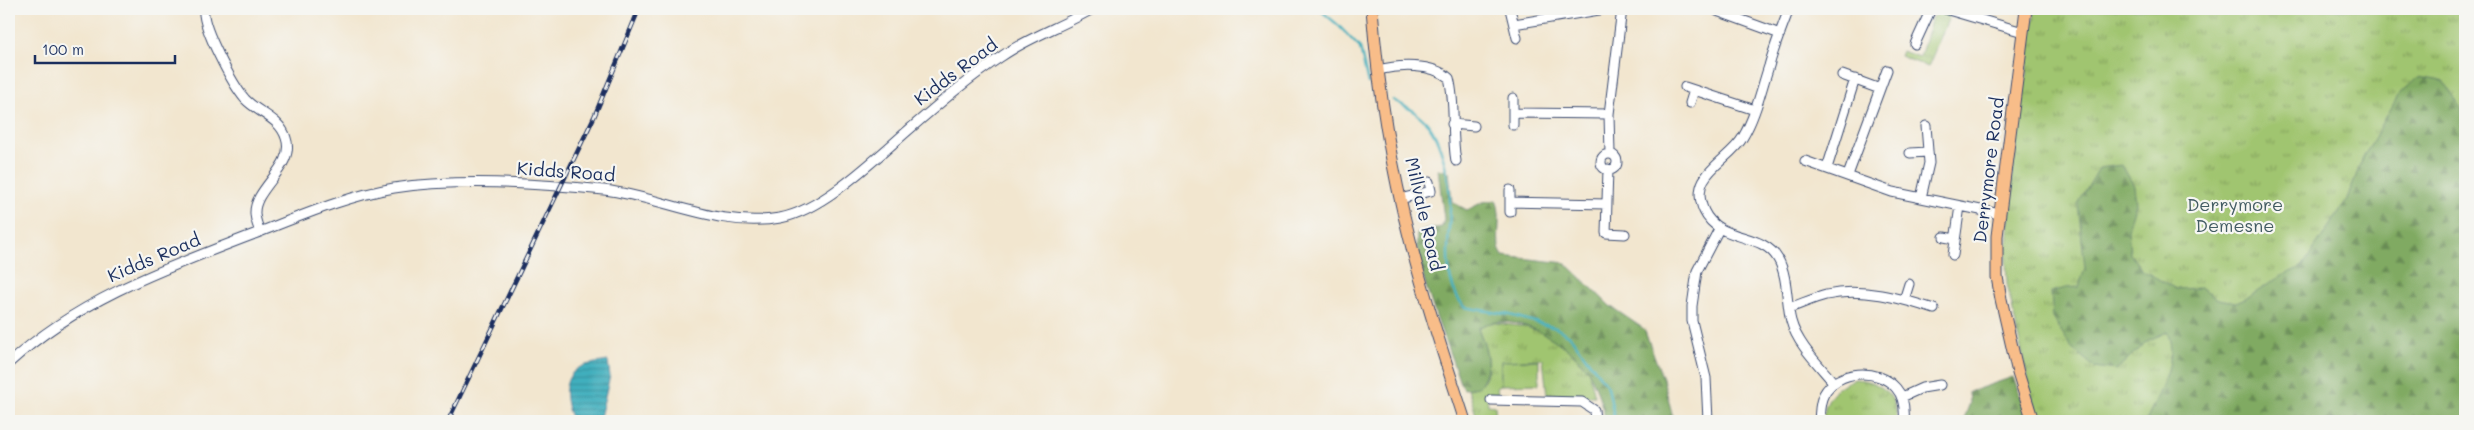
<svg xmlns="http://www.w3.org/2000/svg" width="2474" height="430" font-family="Mali,sans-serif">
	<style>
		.grass { fill: url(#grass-tufts); stroke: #5e7a66 }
		.forest { fill: url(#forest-firs); stroke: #4e6c60 }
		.pitch { fill: #a0c56f; stroke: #5e7a66 }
		.water { fill: url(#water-rules); stroke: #2e6f8e }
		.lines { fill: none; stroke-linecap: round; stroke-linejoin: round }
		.stream { stroke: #41afbd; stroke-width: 2.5 }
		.minor-casing { stroke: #3b4a6f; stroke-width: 11 }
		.major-casing { stroke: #3b4a6f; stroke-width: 13 }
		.minor { stroke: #fff; stroke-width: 9 }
		.major { stroke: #f8bd89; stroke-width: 11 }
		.rail-casing { stroke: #1b2f5e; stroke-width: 4.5 }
		.rail { stroke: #f6f6f2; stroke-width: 2.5; stroke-dasharray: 8; stroke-linecap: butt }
		.labels { text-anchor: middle; stroke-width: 4.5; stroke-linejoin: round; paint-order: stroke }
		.street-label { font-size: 18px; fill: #1b2f5e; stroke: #f6f6f2 }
		.park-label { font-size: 18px; fill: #435c63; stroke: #f6f6f2 }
	</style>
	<defs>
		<pattern id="grass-tufts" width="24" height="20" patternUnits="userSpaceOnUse" patternTransform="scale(1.25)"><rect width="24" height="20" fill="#a0c56f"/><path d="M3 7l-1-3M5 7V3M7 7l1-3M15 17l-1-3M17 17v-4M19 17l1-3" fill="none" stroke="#82a05e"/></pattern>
		<pattern id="forest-firs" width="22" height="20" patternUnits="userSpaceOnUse" patternTransform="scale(1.25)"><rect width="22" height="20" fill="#80aa62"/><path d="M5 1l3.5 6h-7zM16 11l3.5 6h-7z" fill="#688b54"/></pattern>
		<pattern id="water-rules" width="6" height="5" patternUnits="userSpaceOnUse" patternTransform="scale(1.25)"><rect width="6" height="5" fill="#41afbd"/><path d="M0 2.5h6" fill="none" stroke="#368f9d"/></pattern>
	</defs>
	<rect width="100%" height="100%" fill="#f6f6f2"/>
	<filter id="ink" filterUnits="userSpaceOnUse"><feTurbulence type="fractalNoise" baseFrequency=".02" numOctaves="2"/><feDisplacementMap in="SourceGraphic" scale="10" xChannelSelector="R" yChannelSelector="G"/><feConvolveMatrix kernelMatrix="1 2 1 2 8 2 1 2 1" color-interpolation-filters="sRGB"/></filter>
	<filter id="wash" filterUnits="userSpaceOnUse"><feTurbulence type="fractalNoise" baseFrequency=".0096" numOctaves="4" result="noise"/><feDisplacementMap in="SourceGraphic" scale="20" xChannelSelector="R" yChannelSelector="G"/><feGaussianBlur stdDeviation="1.12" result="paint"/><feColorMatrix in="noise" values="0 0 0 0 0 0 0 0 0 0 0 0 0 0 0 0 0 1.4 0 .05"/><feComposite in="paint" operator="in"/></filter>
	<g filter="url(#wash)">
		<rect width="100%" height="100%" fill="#f2e6cf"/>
		<!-- grass -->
		<path class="grass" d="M2035,9h430v412h-425l-8,-23 -25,-114 -1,-26 7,-87z
			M1942,12l8,3 -22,52 -28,-11 2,-5 18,6 12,-40z
			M1489,322l37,5 18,6 27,18 18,21 6,24 -48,-1 -4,-36 -42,2v24l-4,1 1,8 -11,1 1,10 7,1 1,15h-18l-10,-32c31,-5 18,-41 10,-61z
			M1855,379c25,2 42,15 42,42h-74c1,-22 12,-35 32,-42z"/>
		<!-- forest -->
		<path class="forest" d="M2418,77l25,4 19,29 3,10v301h-319c11,-26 34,-60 21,-89l-20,9 -31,29 -22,-3 -23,-20 -18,-29 -2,-26 15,-4 13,-1 6,-19 -7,-64 21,-36 23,-3 12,21 2,17 -8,26 2,25 12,16 34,19 24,-1 18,11 18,3 16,-7 29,-19 21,-9 44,-66 17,-43 35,-62z
			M1438,169l11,3 3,30 15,8 16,-8 13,-2c8,16 -3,44 7,56l63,7 44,43 34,23 19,50 11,42h-68c-4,-15 -10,-37 -18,-50 -20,-29 -77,-63 -110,-43 8,21 16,41 0,59l-14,2 -4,-6c-10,-33 -48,-120 -43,-149l7,-4 18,-3 2,-8z
			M2013,377l16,44h-66l7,-18 -1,-11z"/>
		<!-- pitch -->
		<path class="pitch" d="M1539,360v24l-38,1v-24z"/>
		<!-- water -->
		<path class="water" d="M608,361l2,15 -11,45h-26c-8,-14 -13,-41 4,-52 9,-6 22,-6 31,-8z"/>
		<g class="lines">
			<!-- stream -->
			<path class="stream" d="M1319,9l19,16 22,23 8,35
				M1393,100c10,5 24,12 32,21 17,17 26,63 25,87 -1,35 -9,70 14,99l46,8 46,13 14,8 38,51 7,34"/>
		</g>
	</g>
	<g filter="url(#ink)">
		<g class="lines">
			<!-- minor casing -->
			<g class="minor-casing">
				<path id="minor" d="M204,9c-3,17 29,76 41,90 13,14 35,19 41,39 10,28 -32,50 -31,75 0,7 3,13 5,19
					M1510,9l7,29
					M1789,9c-7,19 -15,38 -20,57 -8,24 -13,49 -26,71 -14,25 -56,36 -39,74 15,32 58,20 74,48 10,17 8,43 13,62 6,23 28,44 43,62
					M1945,9l78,23
					M1717,11l63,23
					M1514,24l91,-15
					M1915,44l16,-35
					M1378,70c20,-5 54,-7 71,8 7,26 2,56 7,83
					M1842,75l38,14
					M1685,87l70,23
					M1690,103l4,-13
					M1513,113l96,1
					M1452,124l22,2
					M1513,125v-27
					M1910,153l18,-1
					M1610,154l-1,-40 13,-105
					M1601 162a8 8 0 1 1 16 0a8 8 0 1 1-16 0Z
					M1805,161l87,31 108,22
					M1827,168l28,-89
					M1608,169l-2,64 19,1
					M1848,175l39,-105
					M1921,198l8,-35 -3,-37
					M1400,199l31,-8 -2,-9
					M1510,202l97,2
					M1510,212v-22
					M1944,237l11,2
					M1953,255l7,-49
					M1904,300l5,-16
					M1789,308c12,-4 25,-10 37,-13 36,-8 74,3 108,14
					M9,363c71,-65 160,-96 248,-130 44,-17 90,-37 137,-45 66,-10 143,-5 210,2 59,7 115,39 176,28 44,-8 98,-62 132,-91 29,-25 58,-50 90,-71 27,-19 61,-30 90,-47
					M1902,397l20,-9 18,-3
					M1491,400l91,2 12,8 1,11
					M1708,421l-2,-43 -14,-57v-15l5,-35 22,-42
					M1819,421c1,-9 0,-18 5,-27 13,-24 54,-27 72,-6 8,9 9,22 8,33"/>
			</g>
			<!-- major casing -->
			<g class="major-casing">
				<path id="major" d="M1372,9c6,79 19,158 39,235 15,60 35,118 54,177
					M2026,9l-29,227v41l4,22 17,74 15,48"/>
			</g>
			<!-- minor -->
			<use href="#minor" class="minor"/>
			<!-- major -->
			<use href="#major" class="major"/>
			<!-- rail casing -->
			<g class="rail-casing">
				<path id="rail" d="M448,421l146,-304 45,-108"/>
			</g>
			<!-- rail -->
			<use href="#rail" class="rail"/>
		</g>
	</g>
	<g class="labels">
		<!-- street labels -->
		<g class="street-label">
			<text transform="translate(956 72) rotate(-37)" y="6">Kidds Road</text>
			<text transform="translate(1989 170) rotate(-83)" y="6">Derrymore Road</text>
			<text transform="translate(566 172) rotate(4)" y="6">Kidds Road</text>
			<text transform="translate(1424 214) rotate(77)" y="6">Millvale Road</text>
			<text transform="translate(154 258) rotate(-23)" y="6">Kidds Road</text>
		</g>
		<!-- park labels -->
		<g class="park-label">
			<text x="2235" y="211">Derrymore<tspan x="2235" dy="21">Demesne</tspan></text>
		</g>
	</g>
	<!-- margin -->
	<rect width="2474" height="430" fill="none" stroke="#f6f6f2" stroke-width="30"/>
	<!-- scale -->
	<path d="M35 55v8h140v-8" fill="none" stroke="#1b2f5e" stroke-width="2.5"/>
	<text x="42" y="55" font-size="15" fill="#1b2f5e" stroke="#f6f6f2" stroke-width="4" paint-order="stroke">100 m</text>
</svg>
